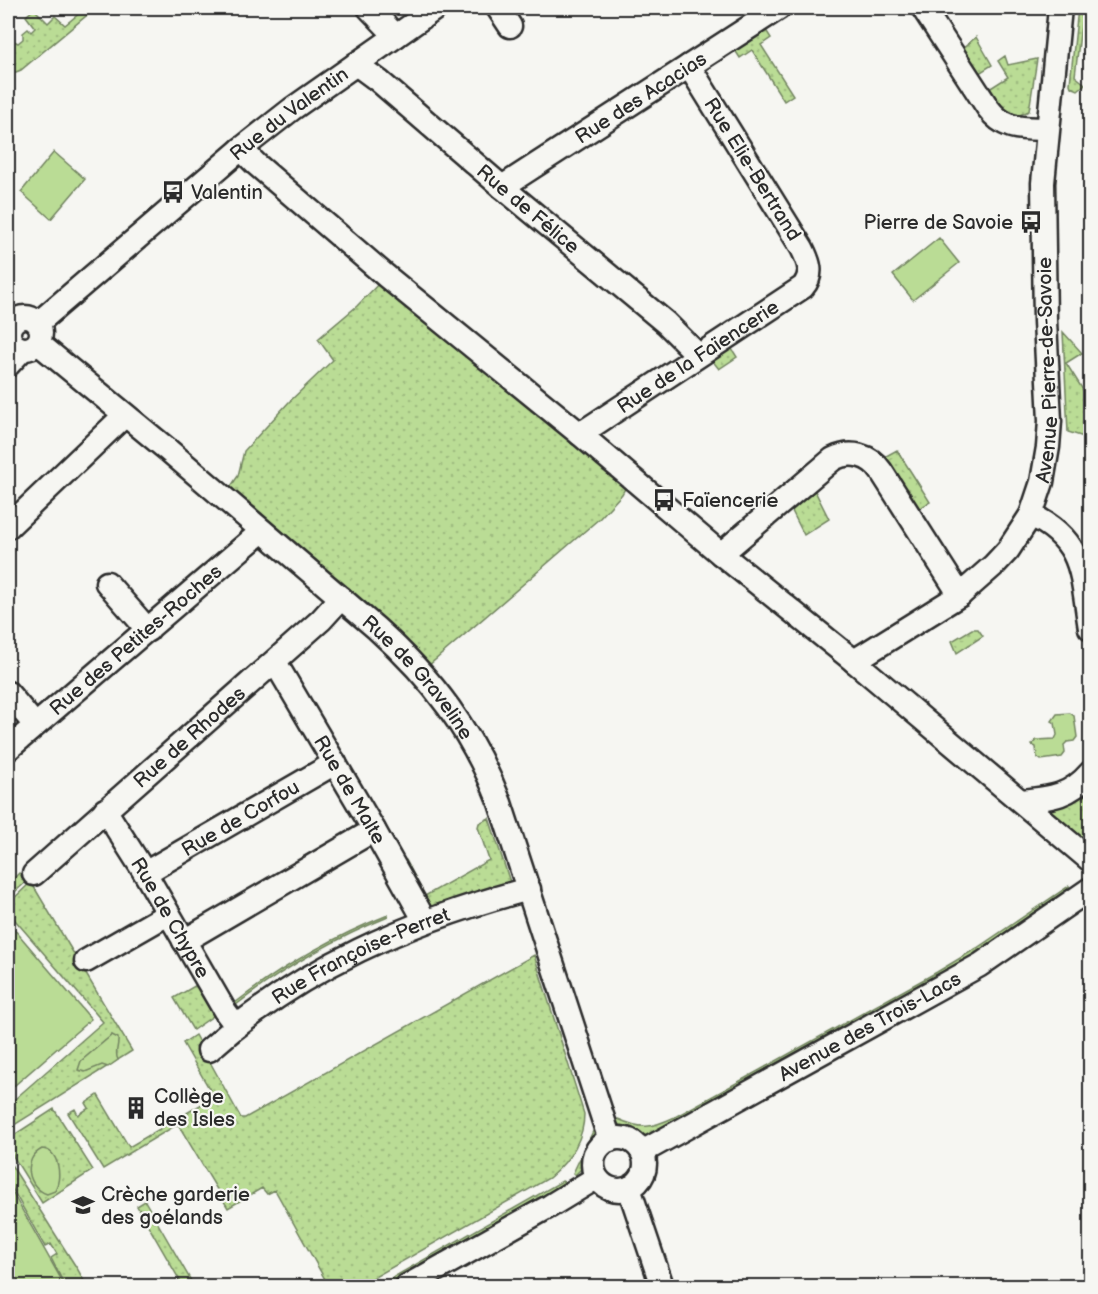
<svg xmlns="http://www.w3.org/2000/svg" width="1098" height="1294" font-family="'Balsamiq Sans',sans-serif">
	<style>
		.grass { fill: url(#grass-dots); stroke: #728460; stroke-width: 1.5 }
		.green { fill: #badc95; stroke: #728460; stroke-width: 1.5 }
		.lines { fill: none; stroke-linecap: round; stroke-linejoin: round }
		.minor-casing { stroke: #2b2b2b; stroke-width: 27 }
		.minor { stroke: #f6f6f2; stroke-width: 22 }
		.labels { text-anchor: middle; stroke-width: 4.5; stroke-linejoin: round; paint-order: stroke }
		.street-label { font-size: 20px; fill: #2b2b2b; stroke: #f6f6f2 }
		.poi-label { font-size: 20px; fill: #2b2b2b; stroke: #f6f6f2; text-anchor: start }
	</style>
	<defs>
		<pattern id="grass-dots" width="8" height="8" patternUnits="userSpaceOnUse" patternTransform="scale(1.5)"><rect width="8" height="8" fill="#badc95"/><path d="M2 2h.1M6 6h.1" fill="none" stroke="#a0bd81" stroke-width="1.8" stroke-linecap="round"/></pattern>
	</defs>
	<rect width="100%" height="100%" fill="#f6f6f2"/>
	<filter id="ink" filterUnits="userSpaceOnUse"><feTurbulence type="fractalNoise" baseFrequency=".0167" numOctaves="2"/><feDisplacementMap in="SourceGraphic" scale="12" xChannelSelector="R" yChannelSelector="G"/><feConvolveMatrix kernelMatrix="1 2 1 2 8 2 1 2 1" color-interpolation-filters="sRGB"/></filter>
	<g filter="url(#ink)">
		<!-- grass -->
		<path class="grass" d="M86,8h4l2,3 -71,59 -5,2h-8v-18l5,-5 -3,-4 4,-4 4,2 5,-4v-6l5,-4 3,3 4,-4 -9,-12 8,-7 14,14 7,-7 10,9z
			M1078,8h5l-8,68 10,8 -7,6 -7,-3 -1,-3z
			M762,24l9,14 -10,7 32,50 -9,6 -32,-51 -12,8 -9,-14z
			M976,37l16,28 -19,12 -15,-24z
			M1005,56l3,9 29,-6 -8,52 -14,6h-8l-21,-26 22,-14 -10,-16z
			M386,276l243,205 -7,13 -22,24 -172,148 -205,-168 15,-22 6,-25 45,-49 44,-42 -15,-21 39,-33z
			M1063,332l19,21 -16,10 24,38v38l-22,-7z
			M730,346l7,11 -18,12 -8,-10z
			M897,450l33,52 -18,11 -35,-52z
			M810,481l19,38 -25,16 -17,-34z
			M972,629h6l5,7 -26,17 -5,-12z
			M1090,785v52l-6,8 -38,-37z
			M489,818l21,64 -80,26 -28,-47 4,-1 19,36 64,-36 -11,-33 1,-4z
			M31,882l101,169 -124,78v-24l95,-83 -95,-110v-8z
			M1069,886l2,5 -112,77 -305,166c-18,5 -28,1 -39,-14l3,-1c25,11 33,9 57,-2l262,-145 40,-24z
			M388,915v2c-54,22 -106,52 -152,88l-1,-2c46,-36 98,-66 153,-88z
			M534,955l50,159c0,27 -16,48 -35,64l-190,108h-37l5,-3 -52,-93 -8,4 -5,-6 -34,20 -50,-84 -75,45 -35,-56 7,-4 3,6 11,-7 -3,-5 12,-8 31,52 85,-50 -31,-54 12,-8 46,83h4z
			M198,984l16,28 -1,4 -20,14 -19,-32z
			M54,1109l39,61 -51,33 -34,-55v-9z
			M595,1127v10l-13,31 -7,7 -2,-2z
			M8,1160l70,110 6,11 -10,5h-9l-14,-28 6,-4 -6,-10 -6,3 -37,-66z
			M562,1181l2,1 -1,3 -20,14 -154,87h-11z
			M145,1201l49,85h-11l-46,-80z"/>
		<!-- green -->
		<path class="green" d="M54,152l31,27 -34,40 -30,-27z
			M939,238l20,25 -46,37 -20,-25z
			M1070,713l4,3 3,21 -3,4 -7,1 -3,3 1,8 -3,4 -21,3 -4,-3 -1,-10 -4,-2 4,-5 19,-1 2,-4 -2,-12 -3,-2 5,-7z
			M19,873l8,8 -19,17v-14z
			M8,922l83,97 -83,72z
			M112,1035l6,3c1,8 -4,15 0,22l-10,7 -6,-2 -17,7 -7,-2 3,-9z
			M42,1149c18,1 20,30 13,42l-8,3c-20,-7 -25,-35 -5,-45z
			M8,1185l57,101h-57z"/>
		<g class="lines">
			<!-- minor casing -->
			<g class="minor-casing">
				<g id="minor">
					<path d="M369,8l27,28"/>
					<path d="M498,8l12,18"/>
					<path d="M923,8l65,100c17,23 33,20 59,21"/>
					<path id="s1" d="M356,64l23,17 123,106 164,136 32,32"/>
					<path d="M241,149l15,15 130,112 194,158 141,120 133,107 236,199"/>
					<path id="s2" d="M502,187l277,-179"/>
					<circle cx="25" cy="333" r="16"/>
					<path id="s3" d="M38,323l203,-174 51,-40 144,-101"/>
					<path id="s4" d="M38,343l130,107 208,178c57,51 96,103 124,175l110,337"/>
					<path d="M8,365l15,-16"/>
					<path id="s5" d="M580,434l223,-147c11,-13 6,-25 -1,-39l-113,-182"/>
					<path d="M1031,515c54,26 50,60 59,113"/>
					<path d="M8,527l117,-112"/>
					<path d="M721,554l112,-95c18,-9 37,-4 48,12l79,124"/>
					<path d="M107,583l41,47"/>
					<path id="s6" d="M854,661l106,-66 34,-30 14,-15 23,-35 11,-33 6,-35 2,-26 -5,-100 -2,-138 17,-175"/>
					<path id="s7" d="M275,662l99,168 51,91"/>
					<path d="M8,693l27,32"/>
					<path id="s8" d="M8,749l254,-218"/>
					<path d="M1022,801c30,-3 48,-5 68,-28"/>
					<path id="s9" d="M105,810l40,63 80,138 6,8 8,4"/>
					<path id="s10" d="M145,873l190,-110"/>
					<path id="s11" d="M34,874l287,-254 20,-22"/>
					<path d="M184,941l190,-111"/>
					<path d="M86,961l82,-47"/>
					<path id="s12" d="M209,1050c91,-82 202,-130 320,-161"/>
					<circle cx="619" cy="1164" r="26"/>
					<path id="s13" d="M642,1152l338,-187 110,-76"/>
					<path d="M629,1188l33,98"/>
					<path d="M407,1286l143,-80 46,-28"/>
				</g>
			</g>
			<!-- minor -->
			<use href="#minor" class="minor"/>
		</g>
	</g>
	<!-- icons -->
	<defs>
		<g id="bus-bare" transform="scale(1.8)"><path d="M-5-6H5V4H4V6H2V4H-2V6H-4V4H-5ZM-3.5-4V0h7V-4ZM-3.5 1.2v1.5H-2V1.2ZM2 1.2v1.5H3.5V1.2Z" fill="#2b2b2b" stroke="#f6f6f2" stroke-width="2.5" paint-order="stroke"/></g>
		<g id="building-bare" transform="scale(1.8)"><path d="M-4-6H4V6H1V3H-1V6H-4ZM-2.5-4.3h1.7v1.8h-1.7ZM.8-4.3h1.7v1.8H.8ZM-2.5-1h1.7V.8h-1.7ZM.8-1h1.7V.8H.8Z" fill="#2b2b2b" stroke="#f6f6f2" stroke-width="2.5" paint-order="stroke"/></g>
		<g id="school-bare" transform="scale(1.8)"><path d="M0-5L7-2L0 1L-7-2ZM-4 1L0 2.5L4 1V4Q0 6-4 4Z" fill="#2b2b2b" stroke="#f6f6f2" stroke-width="2.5" paint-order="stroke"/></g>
	</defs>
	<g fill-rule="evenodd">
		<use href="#bus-bare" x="173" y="192"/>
		<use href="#bus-bare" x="1031" y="222"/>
		<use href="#bus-bare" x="664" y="500"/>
		<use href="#building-bare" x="136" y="1108"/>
		<use href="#school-bare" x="83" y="1205"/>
	</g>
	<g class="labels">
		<!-- street labels -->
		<g class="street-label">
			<text dy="7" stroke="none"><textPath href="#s2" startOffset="165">Rue des Acacias</textPath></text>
			<text dy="7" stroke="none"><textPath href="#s3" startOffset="327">Rue du Valentin</textPath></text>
			<text transform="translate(753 169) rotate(58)" y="7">Rue Elie-Bertrand</text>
			<text dy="7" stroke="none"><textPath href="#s1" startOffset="225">Rue de Félice</textPath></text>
			<text dy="7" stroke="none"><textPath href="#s5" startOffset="141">Rue de la Faïencerie</textPath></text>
			<text dy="7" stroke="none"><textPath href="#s6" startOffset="380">Avenue Pierre-de-Savoie</textPath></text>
			<text dy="7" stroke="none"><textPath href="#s8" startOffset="168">Rue des Petites-Roches</textPath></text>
			<text dy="7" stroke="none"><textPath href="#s4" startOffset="507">Rue de Graveline</textPath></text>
			<text dy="7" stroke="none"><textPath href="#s11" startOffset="207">Rue de Rhodes</textPath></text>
			<text dy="7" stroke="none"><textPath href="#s7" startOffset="148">Rue de Malte</textPath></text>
			<text dy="7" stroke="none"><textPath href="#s10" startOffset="110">Rue de Corfou</textPath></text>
			<text dy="7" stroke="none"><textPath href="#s9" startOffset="126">Rue de Chypre</textPath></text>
			<text dy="7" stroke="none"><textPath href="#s12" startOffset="180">Rue Françoise-Perret</textPath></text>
			<text dy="7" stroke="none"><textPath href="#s13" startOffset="260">Avenue des Trois-Lacs</textPath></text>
		</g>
		<!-- poi labels -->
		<g class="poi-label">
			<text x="191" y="199">Valentin</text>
			<text x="1013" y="229" text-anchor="end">Pierre de Savoie</text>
			<text x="682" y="507">Faïencerie</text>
			<text x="154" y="1103">Collège<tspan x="154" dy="23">des Isles</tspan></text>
			<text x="101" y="1201">Crèche garderie<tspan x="101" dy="23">des goélands</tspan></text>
		</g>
	</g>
	<!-- margin -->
	<rect width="1098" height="1294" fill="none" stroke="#f6f6f2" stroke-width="30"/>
	<rect x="15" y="15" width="1068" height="1264" fill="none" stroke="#2b2b2b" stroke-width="2" filter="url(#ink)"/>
</svg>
